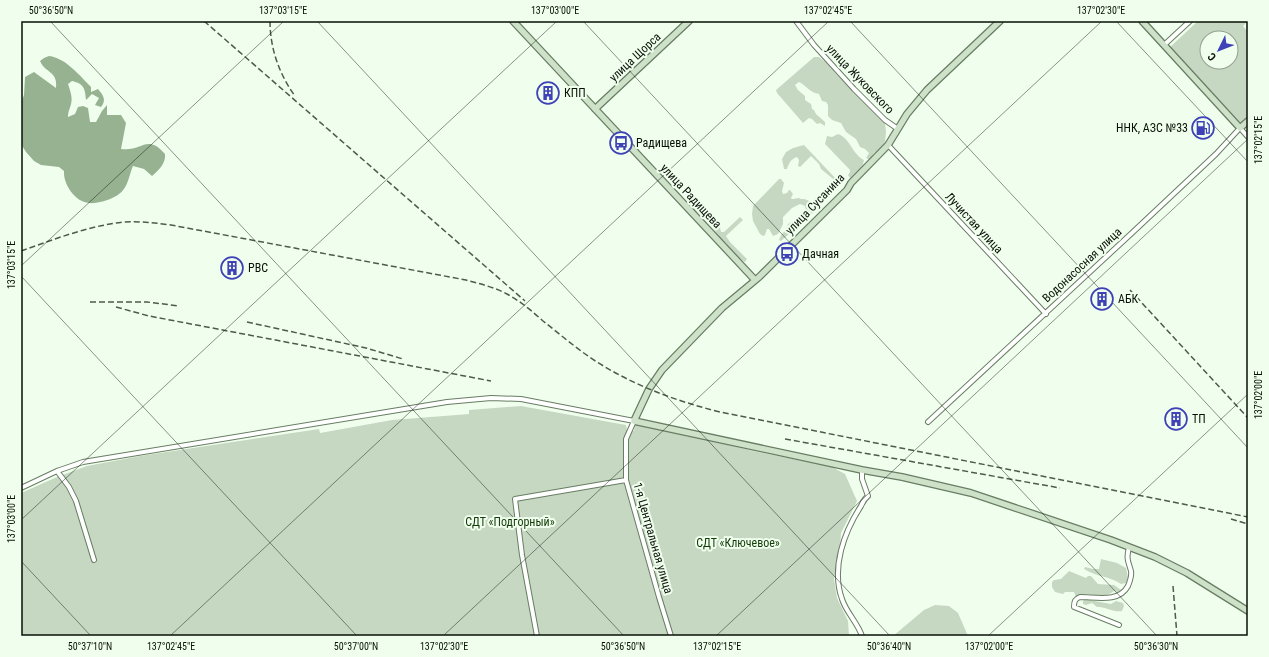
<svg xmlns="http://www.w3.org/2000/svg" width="1269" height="657" font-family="'Roboto Condensed',sans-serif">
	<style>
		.green { fill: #c6d8c2; fill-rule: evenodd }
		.water { fill: #97b291 }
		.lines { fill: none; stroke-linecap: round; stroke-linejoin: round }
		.street-casing { stroke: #687d63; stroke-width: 6 }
		.secondary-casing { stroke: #687d63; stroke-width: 8 }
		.street { stroke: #fff; stroke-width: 4 }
		.secondary { stroke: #cee2ca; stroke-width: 5.5 }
		.rail { stroke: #4f594d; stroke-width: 1.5; stroke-dasharray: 6 3; stroke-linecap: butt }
		.ticks { fill: none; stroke: #091007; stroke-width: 1; stroke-opacity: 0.45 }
		.labels { text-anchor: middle; stroke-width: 4; stroke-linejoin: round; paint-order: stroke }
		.street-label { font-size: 12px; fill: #091007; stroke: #f0ffed }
		.poi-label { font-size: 12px; fill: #091007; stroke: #f0ffed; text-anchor: start }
		.park-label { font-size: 12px; fill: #123908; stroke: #f0ffed }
		.neatline { fill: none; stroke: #091007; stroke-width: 1.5 }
		.ticks-label { font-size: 10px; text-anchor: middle; fill: #091007 }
	</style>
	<rect width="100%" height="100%" fill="#f0ffed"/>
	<!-- green -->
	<path class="green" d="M1198,21h50l-5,5 5,6v84l-7,7 -71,-76zM1207,38h24v24h-24z
		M814,57h5l8,6 9,11 49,49 1,9 -1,10 -5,8 -6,3 -4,7 -4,-2 3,-5 -4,-4 -5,-2 -4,-8 -10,-7 -5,-9 -9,-3 -4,-4v-11l-2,-3 -4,-1 -3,-7c-9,-1 -12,-8 -20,-12l-4,3 3,5 7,6v4l6,4 1,5 2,1 2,4 9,8v4l-5,-3 -3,1 -5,-5 -3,-1 -6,5 -26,-30 -1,-3z
		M838,134c13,5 14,20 26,26l-2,8 -10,10h-2l-2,-3 2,-3v-2l-25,-26 2,-8 5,1z
		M804,145l34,36v2l-17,-14 -2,-5 -8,-8 -11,11 -2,-1 1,-6 -2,-3c-6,2 -8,6 -10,12h-3l-2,-10 4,-7 7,-4z
		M779,179h2l3,4 -2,8 1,3 4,-1 2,-3h1l3,4 -2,4 1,1 7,-1c3,2 5,0 8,2 4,1 5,5 8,8l-1,4 -33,29 -2,-1c2,-7 8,-10 9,-16l13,-7 5,-7 -1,-4 -5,-2 -8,4 -9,9v7l-5,10 -5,2 -4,-7h-2l-2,6 -2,1 -3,-2 -7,-13 -1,-7 1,-8z
		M692,195l4,3c5,7 13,24 23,25l2,2 -1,3 1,4h3l16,-15 3,3 -17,16 4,6 17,17 -2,3c-11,-7 -21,-18 -28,-28 -3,-4 -4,-8 -7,-11 -6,-7 -22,-14 -22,-25z
		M521,406l105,19 1,5 7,1 1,-7 45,9 73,18 79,16 13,7 12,27 -16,32 -1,15 -6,31 3,19 11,23 1,15h-828v-143l36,-16 30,-11 53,-10 179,-27 1,4 72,-13 77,-6v-4z
		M1101,559l16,4 9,5 2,9 -2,6 -5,1c-11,-8 -25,-7 -37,-15l1,-2 8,2h6z
		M1069,571l17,7 2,-2h3l7,8 16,1 7,5 -3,2 -4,-1c-12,10 -23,-1 -38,6l-2,-5h-9l-2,2 -8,-2 -3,-5v-5l2,-2 7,-1z
		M1084,599l27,5 5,-3 7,2 1,3 -2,5c-8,2 -17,-5 -25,-4l-5,-4 -6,2 -3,-1v-2z
		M935,605l14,1 9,7 10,23h-75l31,-26z"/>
	<!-- water -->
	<path class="water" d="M49,56c17,2 31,20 42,31v5l7,-3c5,6 9,11 3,18l-6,-2 4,-7 -7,-4 -6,6c-1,-12 -2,-16 -14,-19l-4,3c2,6 5,14 3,20 -1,5 -3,7 -3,13l7,-3 3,-7 5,-1 5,2 2,14h6l6,-11 5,-6v10h14l5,8 -5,26c21,3 26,-16 44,5 1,9 -6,16 -13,22l-8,-7 -11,-3c-4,9 -5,22 -14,28 -6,5 -21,10 -30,9 -14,-1 -26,-19 -25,-32l-5,-4 -18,-2 -7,-4 -8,-9 -5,-8v-41l3,-8 1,-18 9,-5 22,16c2,-17 -11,-15 -16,-27l4,-3z"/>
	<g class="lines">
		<!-- street casing -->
		<g class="street-casing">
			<path id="street" d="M796,21l18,24 40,44 31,31 13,9
				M1164,45l26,-24
				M888,145l158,169
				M928,422l205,-190 83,-78 24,-26 8,9
				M57,471l12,16 7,14 18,59
				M21,488l36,-17 26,-9 364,-60 44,-4 30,1 113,22 -8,18v41l33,117 12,39
				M1119,625l-45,-18c0,-6 1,-8 6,-10 16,0 39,6 48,-11 2,-5 4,-10 3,-15 -3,-11 -5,-11 -2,-24
				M537,636l-15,-81 -7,-56 111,-19
				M862,636c-5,-14 -16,-24 -20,-37 -11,-31 2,-67 19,-93 2,-4 3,-7 7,-10l-6,-17v-9"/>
		</g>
		<!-- secondary casing -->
		<g class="secondary-casing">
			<path id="secondary" d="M513,21l242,259
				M1000,21l-73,69 -20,24 -19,31 -37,38 -4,7 -89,88 -36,30 -60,62 -13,19 -15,32 228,49 40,7 69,16 140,47 44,17 32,16 61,38
				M1142,21l98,107 8,-7
				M595,109l94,-88"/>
		</g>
		<!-- street -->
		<use href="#street" class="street"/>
		<!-- secondary -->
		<use href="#secondary" class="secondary"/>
		<!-- rail -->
		<path class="rail" d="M204,21l321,280
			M270,21c0,27 9,53 25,75
			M21,251c34,-12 67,-25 103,-29 16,-1 31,1 47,3l295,55c14,4 28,7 41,14 13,7 25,17 36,27 18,14 35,29 54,41 38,24 79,39 123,50l528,105
			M1130,290l118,128
			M90,302h57l32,4
			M116,307l33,9 342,65
			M247,322l119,26 37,11
			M785,439l275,49
			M1231,519l17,5
			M1173,586l4,50"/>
	</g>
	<!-- ticks -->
	<path class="ticks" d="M50,21l574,615M317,21l573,615M583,21l574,615M850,21l398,427M1116,21l132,141M21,266l263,-245M21,276l336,360M21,520l536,-499M21,561l70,75M170,636l659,-615M443,636l659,-615M716,636l532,-497M988,636l260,-242"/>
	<!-- icons -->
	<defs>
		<g id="building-ring" transform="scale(1.15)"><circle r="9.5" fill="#f0ffed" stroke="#3f42b7" stroke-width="1.5"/><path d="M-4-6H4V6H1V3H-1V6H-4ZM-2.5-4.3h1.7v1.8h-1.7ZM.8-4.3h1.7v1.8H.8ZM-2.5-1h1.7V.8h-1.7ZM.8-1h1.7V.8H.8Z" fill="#3f42b7"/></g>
		<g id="fuel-ring" transform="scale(1.15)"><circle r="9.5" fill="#f0ffed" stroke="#3f42b7" stroke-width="1.5"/><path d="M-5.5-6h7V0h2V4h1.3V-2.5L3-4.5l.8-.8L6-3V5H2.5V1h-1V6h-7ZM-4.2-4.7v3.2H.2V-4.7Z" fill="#3f42b7"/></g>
		<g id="bus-ring" transform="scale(1.15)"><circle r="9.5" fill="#f0ffed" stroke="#3f42b7" stroke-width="1.5"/><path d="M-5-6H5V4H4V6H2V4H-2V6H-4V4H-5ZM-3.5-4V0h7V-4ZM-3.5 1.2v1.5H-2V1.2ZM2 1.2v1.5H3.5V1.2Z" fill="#3f42b7"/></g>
	</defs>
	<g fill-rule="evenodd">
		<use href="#building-ring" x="548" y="93"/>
		<use href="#fuel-ring" x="1203" y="128"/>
		<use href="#bus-ring" x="621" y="143"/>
		<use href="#bus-ring" x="787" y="254"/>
		<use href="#building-ring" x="232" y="268"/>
		<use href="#building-ring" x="1102" y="299"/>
		<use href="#building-ring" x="1176" y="419"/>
	</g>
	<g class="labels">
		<!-- street labels -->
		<g class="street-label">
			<text transform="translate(635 57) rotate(-43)" y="4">улица Щорса</text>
			<text transform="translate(860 79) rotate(46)" y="4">улица Жуковского</text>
			<text transform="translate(691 196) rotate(47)" y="4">улица Радищева</text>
			<text transform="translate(815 204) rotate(-46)" y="4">улица Сусанина</text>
			<text transform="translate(974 223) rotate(47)" y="4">Лучистая улица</text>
			<text transform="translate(1082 265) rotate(-43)" y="4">Водонасосная улица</text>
			<text transform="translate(653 538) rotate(74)" y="4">1-я Центральная улица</text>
		</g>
		<!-- poi labels -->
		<g class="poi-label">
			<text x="564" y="97">КПП</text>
			<text x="1188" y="132" text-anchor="end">ННК, АЗС №33</text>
			<text x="636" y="147">Радищева</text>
			<text x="802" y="258">Дачная</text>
			<text x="248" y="272">РВС</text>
			<text x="1118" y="303">АБК</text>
			<text x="1192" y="423">ТП</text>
		</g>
		<!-- park labels -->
		<g class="park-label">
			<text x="510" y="526">СДТ «Подгорный»</text>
			<text x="738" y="547">СДТ «Ключевое»</text>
		</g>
	</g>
	<!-- border -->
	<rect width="1269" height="657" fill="none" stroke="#f0ffed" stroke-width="44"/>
	<!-- north arrow -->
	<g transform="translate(1219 50) rotate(227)"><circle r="19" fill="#f0ffed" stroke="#949f91"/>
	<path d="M0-3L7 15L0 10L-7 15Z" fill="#3f42b7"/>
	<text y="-6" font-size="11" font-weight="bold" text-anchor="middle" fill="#091007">С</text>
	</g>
	<rect x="22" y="22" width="1225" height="613" class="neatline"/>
	<g class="ticks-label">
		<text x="51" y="14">50°36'50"N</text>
		<text x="283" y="14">137°03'15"E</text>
		<text x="555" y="14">137°03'00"E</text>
		<text x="828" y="14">137°02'45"E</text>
		<text x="1101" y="14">137°02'30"E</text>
		<text transform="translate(1258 140) rotate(-90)" y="4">137°02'15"E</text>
		<text transform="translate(11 265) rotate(-90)" y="4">137°03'15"E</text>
		<text transform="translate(1258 395) rotate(-90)" y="4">137°02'00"E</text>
		<text transform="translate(11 519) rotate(-90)" y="4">137°03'00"E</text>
		<text x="90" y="650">50°37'10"N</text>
		<text x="171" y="650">137°02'45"E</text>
		<text x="356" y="650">50°37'00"N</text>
		<text x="444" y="650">137°02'30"E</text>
		<text x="623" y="650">50°36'50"N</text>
		<text x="717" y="650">137°02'15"E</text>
		<text x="889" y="650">50°36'40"N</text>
		<text x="989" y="650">137°02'00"E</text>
		<text x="1156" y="650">50°36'30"N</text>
	</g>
</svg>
